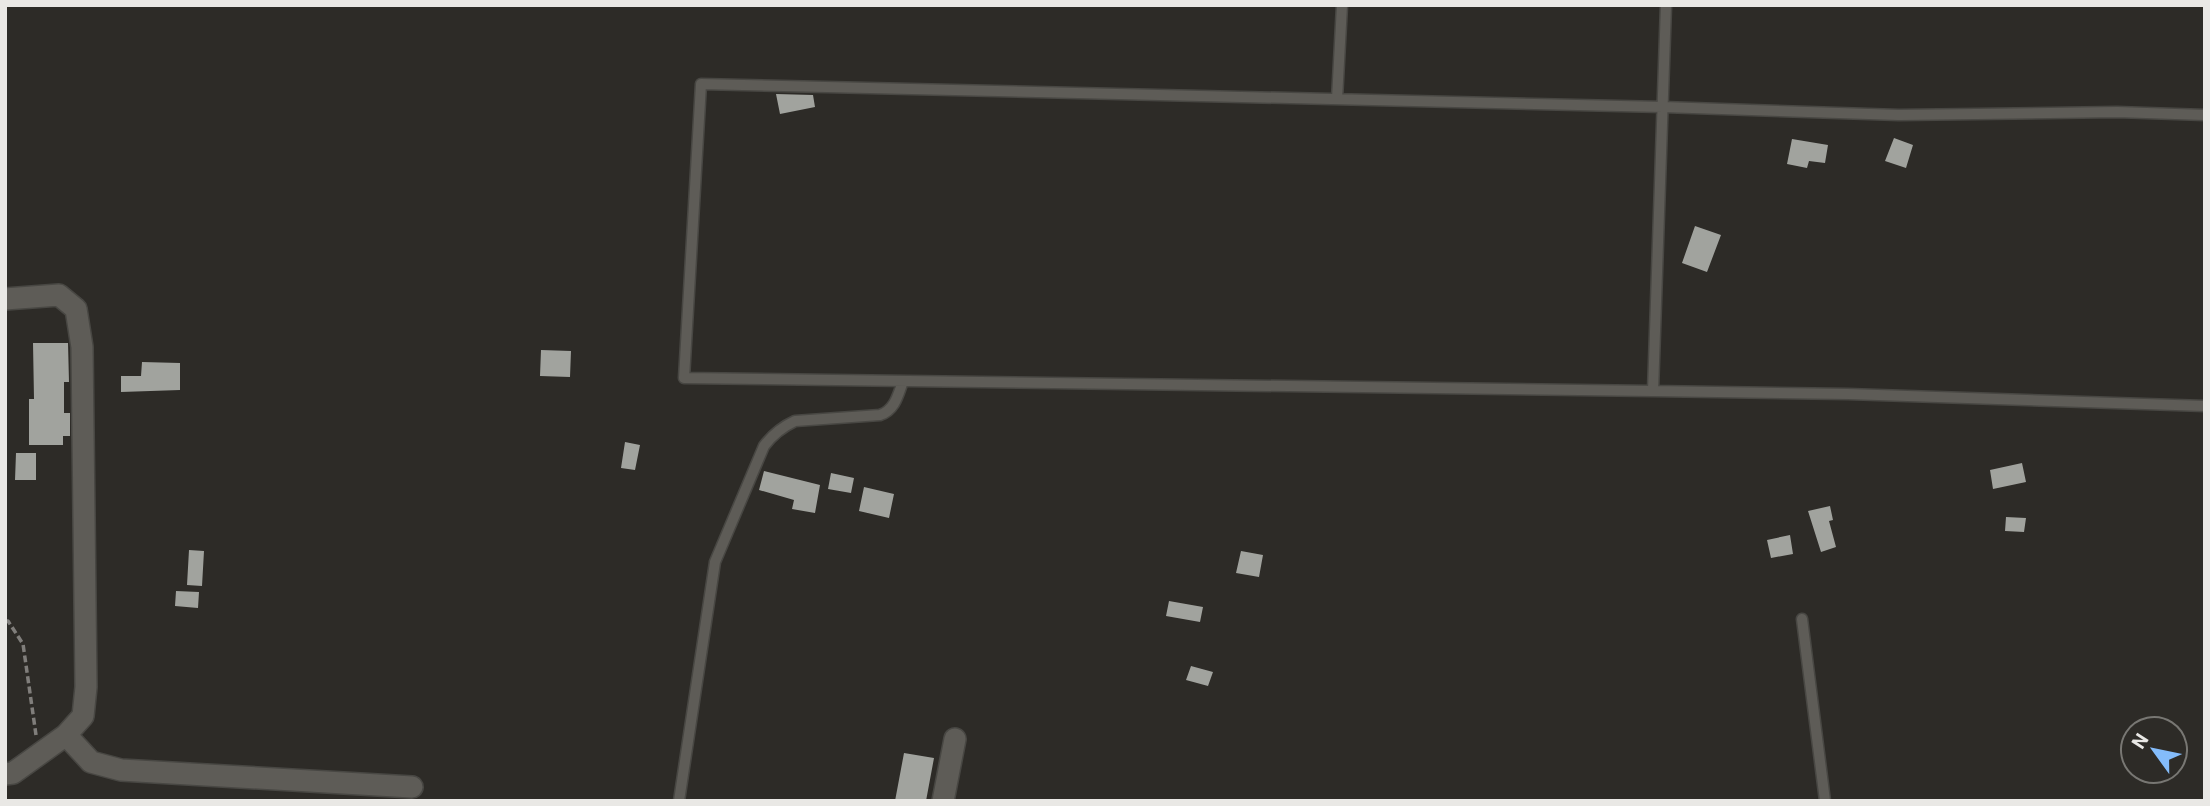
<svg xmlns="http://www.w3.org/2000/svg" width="2210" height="806" font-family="Roboto,sans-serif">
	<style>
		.building { fill: #a1a39e }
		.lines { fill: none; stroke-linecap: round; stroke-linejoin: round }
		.lane-casing { stroke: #484743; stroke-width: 13 }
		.street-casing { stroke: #484743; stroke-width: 24 }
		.path { stroke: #807e7b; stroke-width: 3.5; stroke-dasharray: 7 3.5; stroke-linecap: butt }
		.lane { stroke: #5e5c57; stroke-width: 10 }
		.street { stroke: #5e5c57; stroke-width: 21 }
	</style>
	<rect width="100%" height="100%" fill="#2d2b27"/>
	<!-- building -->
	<path class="building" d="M776,94l37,1 2,12 -35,7z
		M1894,138l19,7 -7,23 -21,-7z
		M1792,139l36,6 -3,18 -16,-2 -2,7 -20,-4z
		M1695,226l26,9 -14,37 -25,-9z
		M33,343h35l1,39h-5v31h6v23h-7v9h-34v-46h5z
		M541,350l30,1 -1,26 -30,-1z
		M142,362l38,1v27l-59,2v-16h20z
		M625,442l15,3 -5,25 -14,-2z
		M16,453h20v27h-21z
		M2022,463l4,19 -33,7 -3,-19z
		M764,471l56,14 -5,28 -23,-4 2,-9 -35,-10z
		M831,473l23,5 -3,15 -23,-4z
		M864,487l30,7 -5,24 -30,-7z
		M1830,506l3,14 -4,1 7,26 -15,5 -13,-41z
		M2006,517l20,1 -2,14 -19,-1z
		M1790,535l3,19 -22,4 -4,-18z
		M189,550l15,1 -2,35 -15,-1z
		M1241,551l22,4 -4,22 -23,-4z
		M176,591l23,1 -1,16 -23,-2z
		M1169,601l34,6 -3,15 -34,-6z
		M1191,666l22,6 -5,14 -22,-6z
		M904,753l30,5 -8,43h-31z"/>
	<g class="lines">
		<!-- lane casing -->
		<g class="lane-casing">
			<path id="lane" d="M1666,5l-13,386 195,3 357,12
				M1337,99l5,-94
				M1653,391l-969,-13 17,-294 962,23 236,8 218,-3 88,3
				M1802,619l23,182
				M679,801l36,-239 49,-116c9,-12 18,-19 31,-25l85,-6c15,-5 18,-20 23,-34"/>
		</g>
		<!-- street casing -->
		<g class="street-casing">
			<path id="street" d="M5,299l54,-4 17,14 6,38 4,340 -3,29 -17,19 -53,38 -8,1
				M66,735l25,27 30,8 291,17
				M943,801l12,-62"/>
		</g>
		<!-- path -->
		<path class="path" d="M5,621h3l15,23 13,91"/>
		<!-- lane -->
		<use href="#lane" class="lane"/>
		<!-- street -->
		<use href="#street" class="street"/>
	</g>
	<!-- border -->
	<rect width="2210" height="806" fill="none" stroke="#e9e8e5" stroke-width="14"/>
	<!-- north arrow -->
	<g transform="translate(2154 750) rotate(303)"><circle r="33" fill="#2d2b27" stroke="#787773" stroke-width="2"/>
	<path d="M0-5L12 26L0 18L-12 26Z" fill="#84bcfb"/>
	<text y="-10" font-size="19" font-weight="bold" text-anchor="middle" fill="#e9e8e5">N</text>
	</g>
</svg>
